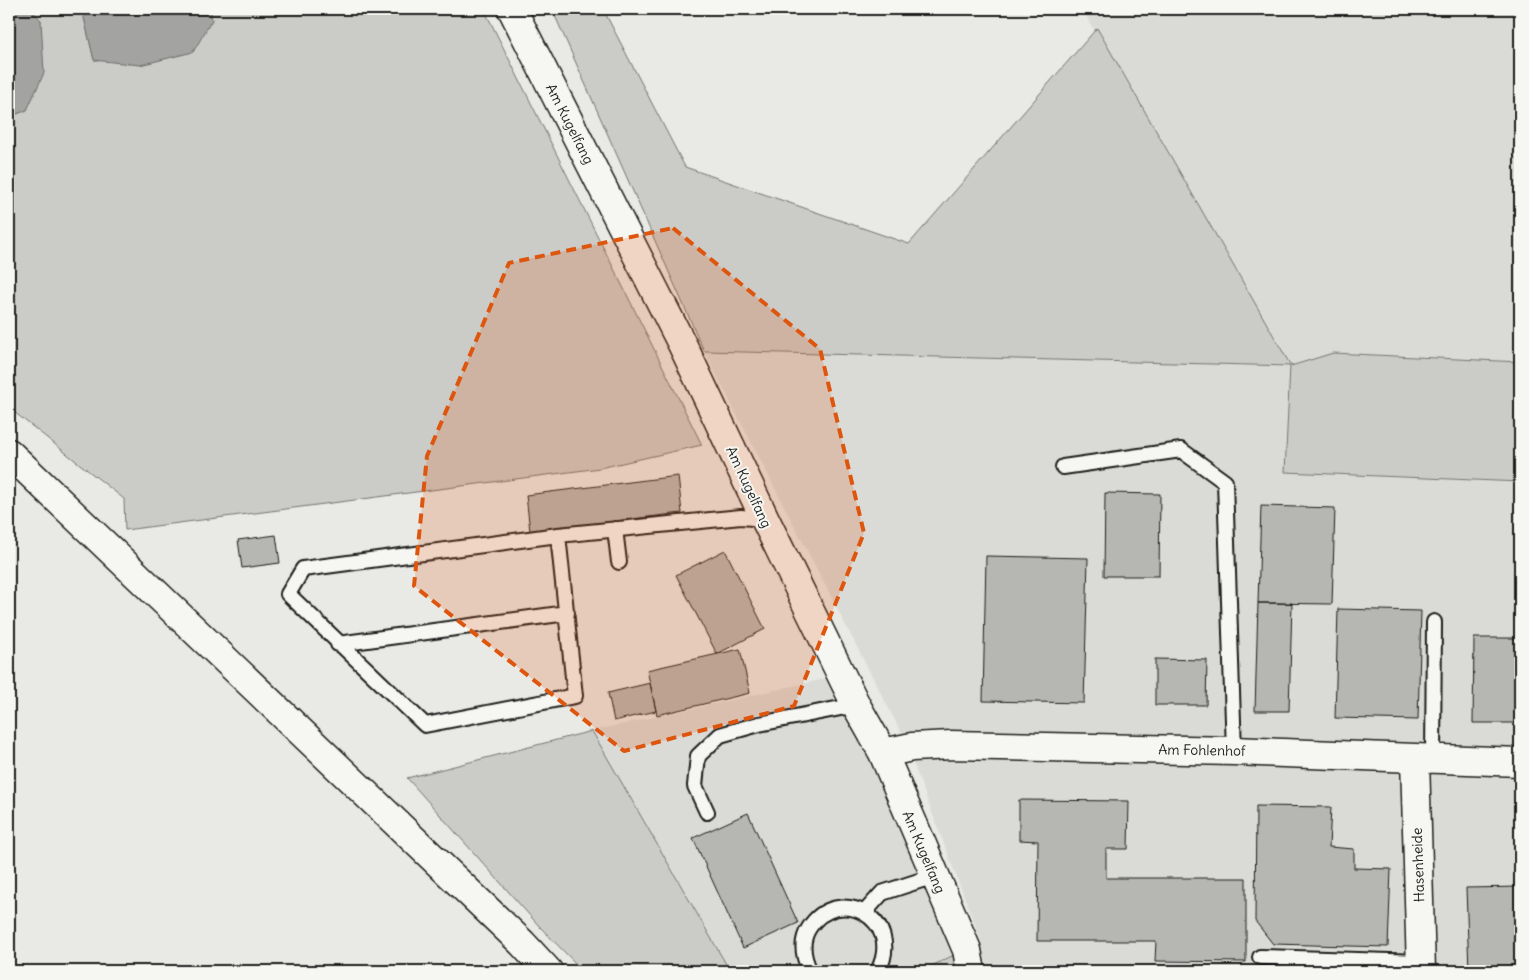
<svg xmlns="http://www.w3.org/2000/svg" width="1529" height="980" font-family="Delius,sans-serif">
	<style>
		.built { fill: #dadad6 }
		.green { fill: #cbcbc7; stroke: #747472 }
		.water { fill: #a3a3a1; stroke: #6d6d6c }
		.building { fill: #b6b6b3; stroke: #1c1c1c }
		.lines { fill: none; stroke-linecap: round; stroke-linejoin: round }
		.service-casing { stroke: #1c1c1c; stroke-width: 18 }
		.minor-casing { stroke: #1c1c1c; stroke-width: 31 }
		.secondary-casing { stroke: #1c1c1c; stroke-width: 31 }
		.service { stroke: #f6f6f2; stroke-width: 14 }
		.minor { stroke: #f6f6f2; stroke-width: 28 }
		.secondary { stroke: #f6f6f2; stroke-width: 28 }
		.marked { fill: #de560d; fill-opacity: 0.2; stroke: #de560d; stroke-width: 4; stroke-dasharray: 10 6; stroke-linejoin: round }
		.labels { text-anchor: middle; stroke-width: 4; stroke-linejoin: round; paint-order: stroke }
		.street-label { font-size: 14px; fill: #1c1c1c; stroke: #f6f6f2 }
	</style>
	<rect width="100%" height="100%" fill="#e9e9e5"/>
	<filter id="ink" filterUnits="userSpaceOnUse"><feTurbulence type="fractalNoise" baseFrequency=".02" numOctaves="2"/><feDisplacementMap in="SourceGraphic" scale="10" xChannelSelector="R" yChannelSelector="G"/><feConvolveMatrix kernelMatrix="1 2 1 2 8 2 1 2 1" color-interpolation-filters="sRGB"/></filter>
	<g filter="url(#ink)">
		<!-- built -->
		<path class="built" d="M1082,9h438v353l-187,-9 -48,119 235,10v489h-532l-8,-33 -78,-204 -198,-383 586,15z
			M829,678l41,68 84,209 -33,16h-191l-138,-240z"/>
		<!-- green -->
		<path class="green" d="M30,9h52l12,51 118,-40 -2,-11h274l218,436 -102,23 -475,62 -1,-31 -115,-91v-291l18,-7 14,-90z
			M552,9h51l82,158 224,77 188,-216 194,338 42,-13 187,9v120l-235,-10 5,-106 -586,-15z
			M592,731l138,240h-147l-43,-44 -133,-149z
			M954,955l4,16h-37z"/>
		<!-- water -->
		<path class="water" d="M9,9h21l11,11 3,53 -17,37 -18,7z
			M82,9h128l2,11 -19,32 -53,13 -46,-5z"/>
		<!-- building -->
		<path class="building" d="M678,476l4,37 -152,18 -4,-36z
			M1105,493l55,1 -1,82h-55z
			M1261,506l74,2 -3,96 -74,-1z
			M276,535l4,28 -38,5 -4,-28z
			M725,550l40,79 -48,25 -41,-79z
			M986,556l102,2 -4,145 -101,-2z
			M1258,603h34l-3,108h-34z
			M1338,609l83,2 -3,109 -83,-2z
			M1474,638h46v85h-47z
			M740,649l10,44 -93,22 -10,-45z
			M1155,659l52,1 -1,45h-51z
			M650,683l6,28 -42,10 -6,-28z
			M1019,800l110,1 -1,48h-22v29h140v84l-91,-1 1,-20h-119l1,-100 -19,-1z
			M1256,806l75,1 -2,40 25,2v19l37,1 -3,78 -115,-3 -18,-23z
			M748,813l50,110 -55,25 -50,-110z
			M1520,887v84h-51l-3,-83z"/>
		<g class="lines">
			<!-- service casing -->
			<g class="service-casing">
				<path id="service" d="M1063,467l118,-17 44,32 9,269
					M615,529l4,33
					M558,535l17,161 -150,29 -137,-131 15,-25 255,-34 183,-18 24,2
					M338,644l229,-31
					M1433,759l1,-137
					M707,812l-12,-26 3,-30 22,-21 39,-11 97,-19
					M864,913l18,-20 52,-17
					M1260,957l161,5
					M810,971c-7,-14 -10,-29 -1,-43 29,-45 96,-9 69,43"/>
			</g>
			<!-- minor casing -->
			<g class="minor-casing">
				<path id="minor" d="M512,9l171,337 82,173 91,186 27,48 84,197 4,21
					M883,753l29,-6 39,-2 283,6 286,11
					M1415,759l6,212"/>
			</g>
			<!-- secondary casing -->
			<g class="secondary-casing">
				<path id="secondary" d="M9,453l513,490 26,28"/>
			</g>
			<!-- service -->
			<use href="#service" class="service"/>
			<!-- minor -->
			<use href="#minor" class="minor"/>
			<!-- secondary -->
			<use href="#secondary" class="secondary"/>
		</g>
	</g>
	<!-- marked area -->
	<path class="marked" d="M673,228l147,121 44,184 -70,173 -170,45 -210,-165 13,-130 82,-193z"/>
	<g class="labels">
		<!-- street labels -->
		<g class="street-label">
			<text transform="translate(570 124) rotate(63)" y="5">Am Kugelfang</text>
			<text transform="translate(749 487) rotate(65)" y="5">Am Kugelfang</text>
			<text transform="translate(1202 750) rotate(1)" y="5">Am Fohlenhof</text>
			<text transform="translate(924 852) rotate(67)" y="5">Am Kugelfang</text>
			<text transform="translate(1418 865) rotate(-92)" y="5">Hasenheide</text>
		</g>
	</g>
	<!-- margin -->
	<rect width="1529" height="980" fill="none" stroke="#f6f6f2" stroke-width="30"/>
	<rect x="15" y="15" width="1499" height="950" fill="none" stroke="#1c1c1c" stroke-width="2" filter="url(#ink)"/>
</svg>
